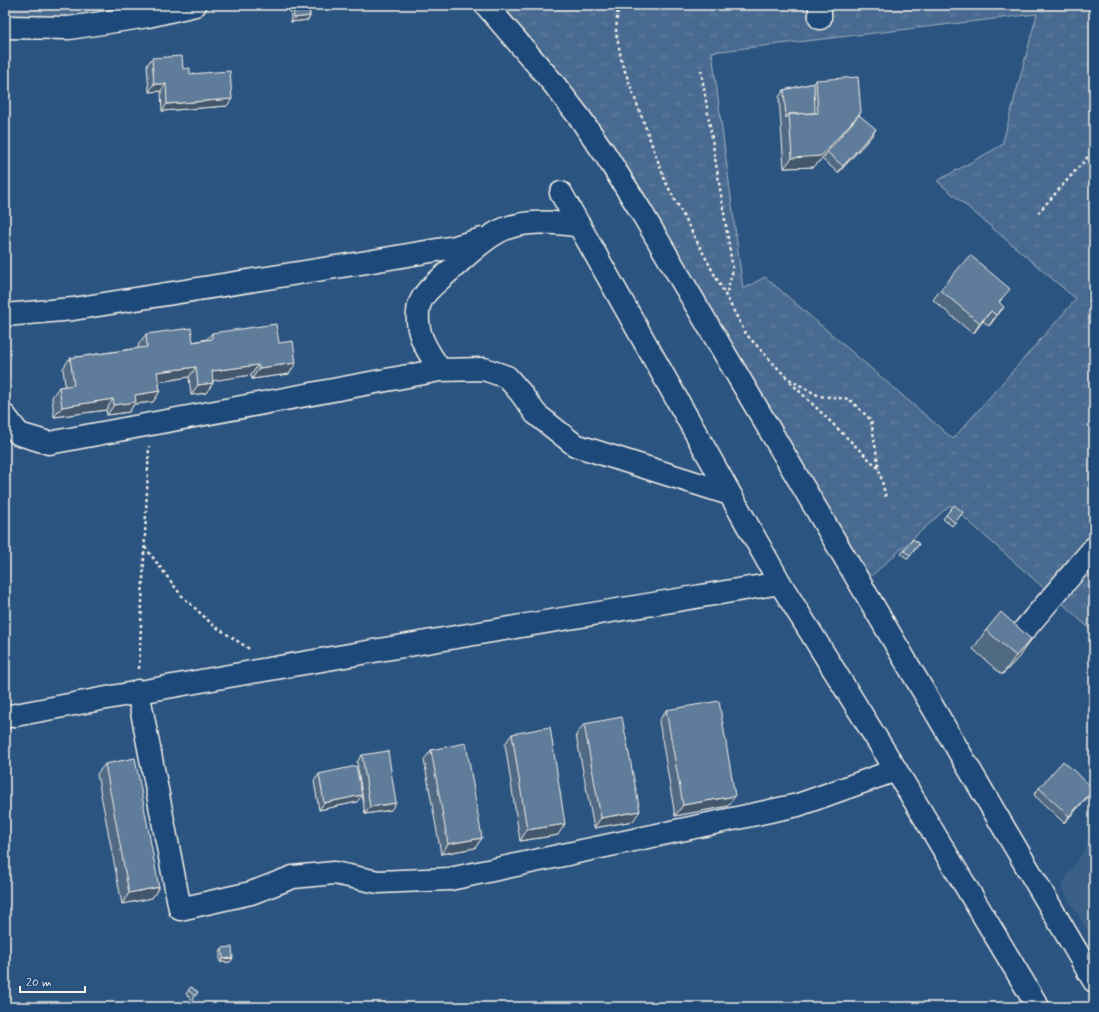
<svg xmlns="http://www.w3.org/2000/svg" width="1099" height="1012" font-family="Mynerve,sans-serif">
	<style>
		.built { fill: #3b6088 }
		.grass { fill: url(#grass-tufts); stroke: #9eaebc; fill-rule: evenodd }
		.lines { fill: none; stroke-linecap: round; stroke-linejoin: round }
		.minor-casing { stroke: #f4f1e8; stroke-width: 25 }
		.path { stroke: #f4f1e8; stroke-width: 2.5; stroke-dasharray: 3 3; stroke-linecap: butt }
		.minor { stroke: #1f4a7a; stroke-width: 22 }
		.wall { fill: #516a84; stroke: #f4f1e8 }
		.shaded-wall { fill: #42566c; stroke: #f4f1e8 }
		.building { fill: #5e7b9a; stroke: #f4f1e8 }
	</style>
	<defs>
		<pattern id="grass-tufts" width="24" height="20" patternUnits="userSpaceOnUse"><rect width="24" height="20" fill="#496b90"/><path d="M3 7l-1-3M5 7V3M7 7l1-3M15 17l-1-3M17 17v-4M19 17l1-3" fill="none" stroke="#6481a0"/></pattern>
	</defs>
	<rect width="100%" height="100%" fill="#2c5481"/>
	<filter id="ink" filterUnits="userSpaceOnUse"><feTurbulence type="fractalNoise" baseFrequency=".025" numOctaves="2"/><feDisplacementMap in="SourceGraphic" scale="8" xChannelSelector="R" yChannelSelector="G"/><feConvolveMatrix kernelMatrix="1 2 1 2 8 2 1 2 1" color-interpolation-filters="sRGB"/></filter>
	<g filter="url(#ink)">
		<!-- built -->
		<path class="built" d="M1094,839v103l-33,-56 25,-39z"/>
		<!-- grass -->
		<path class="grass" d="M5,5h183l-183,22z
			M506,5h588v531l-47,55 -97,-86 -82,74 -361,-563zM1037,14l-35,131 -65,36 139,118 -123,140 -188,-162 -22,12 -31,-237z
			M1094,561v72l-34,-32z"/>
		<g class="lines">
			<!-- minor casing -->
			<g class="minor-casing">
				<path id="minor" d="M486,5l67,78 27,35 25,36 34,54 455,773
					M820,18v-13
					M5,27l64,1 79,-12 47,-11
					M561,193l219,390 116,187 142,237
					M580,226c-26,-4 -58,-7 -82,6 -19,10 -35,28 -52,42 -12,11 -27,21 -28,38 -2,24 10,39 22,58l44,-1 23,8 13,15 16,22 39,31 155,49
					M5,315l68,-6 288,-46 94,-16 27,-8
					M5,416l14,18 30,9 391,-73
					M1019,636l75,-88
					M138,691l42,218 71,-16 42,-16 41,-4 44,9 72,-3 348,-74 98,-35
					M5,717c258,-49 516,-91 775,-134"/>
			</g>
			<!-- path -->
			<path class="path" d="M618,5l-2,27 6,31 44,120 80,151 41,44 32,18 30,3 22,21 8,49
				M701,70l32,200 -7,25
				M1038,213l56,-63
				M790,382l89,87 7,29
				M145,547l36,48 32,30 38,25
				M139,669l10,-223"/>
			<!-- minor -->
			<use href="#minor" class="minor"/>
		</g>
		<!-- wall -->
		<path class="wall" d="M290,5h19l1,11 -2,4 -17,2z
			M152,58l31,11 44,37 -65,5 -1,-20 -12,1 -2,-27z
			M816,80l45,32 -2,3 12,22 -33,36 -16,-14 4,-5 -12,13 -30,1 -5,-71 5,-7 30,-7z
			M940,290l62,9 -3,4 5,4 -8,10 -7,9 -6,-5 -10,13 -40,-34z
			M212,333l67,10 10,31 -37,5 -1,-4 -38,5v3l-7,10 -15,2 -2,-18 -30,5 1,9 -7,11 -19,2 -5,8 -22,3 -1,-5 -52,7 -2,-20 7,-10 6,-1 -2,-18 7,-10 69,-10 -1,-3 8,-11 47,8 14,-3z
			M963,512l-11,14 -9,-7 3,-4z
			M913,539l6,5 -11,15 -7,-5z
			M986,630l45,9 -13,19 -16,17 -29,-26z
			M666,710l62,96 -53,10 -16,-95z
			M584,724l49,97 -39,7 -18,-93z
			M512,734l46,101 -38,6 -15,-97z
			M431,750l51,88 -7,10 -34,6 -17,-94z
			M362,755l29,55 -26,4 -8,-52z
			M105,764l54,123 -7,11 -30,6 -25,-130z
			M319,774l38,28 -38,8 -5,-29z
			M1039,788l50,8 -25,27 -30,-28z
			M222,948l11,10 -3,4h-10v-10z
			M191,987l7,5 -6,8 -6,-6z"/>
		<!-- shaded-wall -->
		<path class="shaded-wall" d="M310,16l-2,4 -17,2 3,-4z
			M154,84h12l-5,7 -12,1z
			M232,99l-5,7 -65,5 5,-7z
			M861,112l-7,10 -40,45 -30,1 8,-10z
			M876,129l-5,8 -33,36 5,-7z
			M1004,307l-8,10 -7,9 7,-11z
			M991,311l-8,10 -10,13 7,-11z
			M296,363l-7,11 -37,5 7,-11z
			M258,365l-7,10 -46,7 7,-11z
			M196,367l-7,10 -39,6 7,-11z
			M213,383l-7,10 -15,2 7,-10z
			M160,391l-7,11 -19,2 -5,8 -22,3 7,-10 21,-10z
			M113,399l-7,11 -52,7 8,-10z
			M1031,639l-13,19 -16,17 14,-19z
			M1094,789l-5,7 -25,27 5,-7z
			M362,795l-5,7 -38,8 5,-7z
			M735,796l-7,10 -53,10 8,-11z
			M396,803l-5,7 -26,4 5,-7z
			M640,811l-7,10 -39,7 7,-10z
			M565,824l-7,11 -38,6 7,-11z
			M482,838l-7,10 -34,6 7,-10z
			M159,887l-7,11 -30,6 7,-11z
			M233,958l-3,4h-10l3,-3z"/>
		<!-- building -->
		<path class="building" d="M293,5h16l1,11 -16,2z
			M182,56l1,13 7,-1v6l40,-3 2,28 -65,5 -1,-20h-12l-2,-26z
			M858,77l3,35 -40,44 -29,2 -3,-44 29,-1 -2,-33z
			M814,83l1,30 -26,1 -3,4 -2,-28z
			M859,115l17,14 -33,37 -16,-14z
			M970,255l40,34 -11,13 5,5 -8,8 -5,-4 -11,12 -40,-33z
			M276,324l3,19 14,-2 3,22 -37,5 -1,-3 -46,6 1,12 -15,2 -2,-18 -39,5 3,19 -25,4 1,7 -22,3 -1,-6 -51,8 -3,-20 15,-2 -4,-27 77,-11 -1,-13 45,-6 2,14 19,-3v-6z
			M954,505l9,7 -8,11 -9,-8z
			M913,539l6,5 -9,11 -6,-4z
			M1001,612l30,27 -15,17 -30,-26z
			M719,701l16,95 -52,9 -17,-95z
			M622,717l18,94 -39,7 -17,-94z
			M550,727l15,97 -38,6 -15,-96z
			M466,743l16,95 -34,6 -17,-94z
			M388,751l8,52 -26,4 -8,-52z
			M135,758l24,129 -30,6 -24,-129z
			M1063,761l31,28 -25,27 -30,-28z
			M356,766l6,29 -38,8 -5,-29z
			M232,947l1,11 -10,1 -1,-11z
			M191,987l7,5 -3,4 -7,-6z"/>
	</g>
	<!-- margin -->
	<rect width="1099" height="1012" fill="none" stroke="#1f4a7a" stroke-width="20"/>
	<rect x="10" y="10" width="1079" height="992" fill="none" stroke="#f4f1e8" stroke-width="1.5" filter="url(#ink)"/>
	<!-- scale -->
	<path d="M20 986v6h65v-6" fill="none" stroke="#f4f1e8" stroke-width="2"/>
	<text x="26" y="986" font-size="12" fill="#f4f1e8" stroke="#1f4a7a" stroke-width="3" paint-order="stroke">20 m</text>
</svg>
